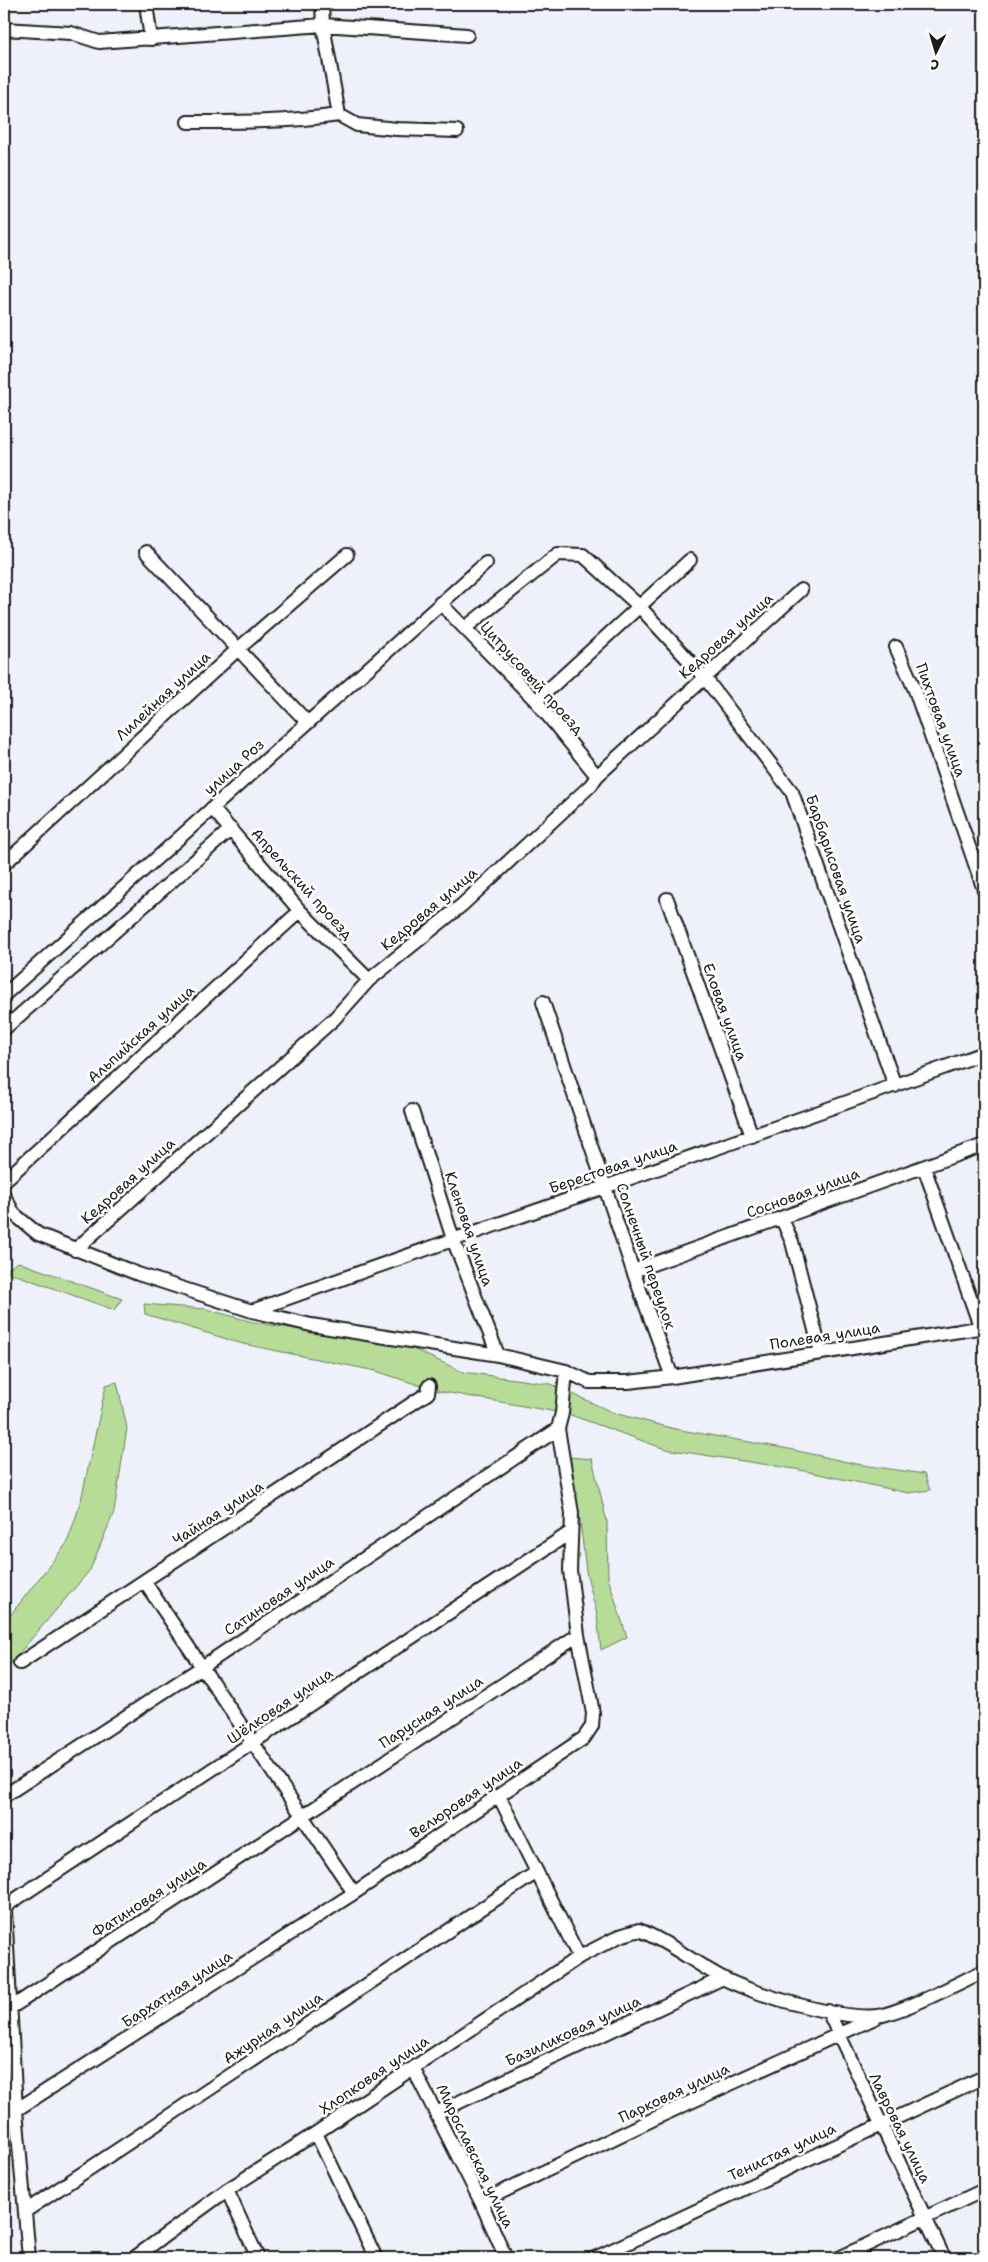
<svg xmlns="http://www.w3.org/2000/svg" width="988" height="2262" font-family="'Shantell Sans',sans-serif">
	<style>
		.green { fill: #b6dc97; stroke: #697c5a }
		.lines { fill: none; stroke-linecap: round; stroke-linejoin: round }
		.minor-casing { stroke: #1c1c1c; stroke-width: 16 }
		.minor { stroke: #fff; stroke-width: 12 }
		.labels { text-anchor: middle; stroke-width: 5; stroke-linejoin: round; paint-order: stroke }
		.street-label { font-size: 15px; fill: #1c1c1c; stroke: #fff }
	</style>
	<rect width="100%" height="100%" fill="#eef1fa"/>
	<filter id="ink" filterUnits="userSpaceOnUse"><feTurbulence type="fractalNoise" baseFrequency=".02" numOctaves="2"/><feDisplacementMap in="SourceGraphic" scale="10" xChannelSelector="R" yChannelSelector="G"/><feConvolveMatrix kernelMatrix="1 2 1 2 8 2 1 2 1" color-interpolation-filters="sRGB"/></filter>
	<g filter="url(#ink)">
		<!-- green -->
		<path class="green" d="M18,1262l104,37 -8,11 -109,-39z
			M144,1304l62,5 47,13 158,26 52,24 88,12 63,29 61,16 114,20 67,15 68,10 6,16 -22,3 -113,-24 -130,-20 -97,-35 -135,-24 -57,-19 -133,-27 -98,-30z
			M117,1382l10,46 -13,84 -24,58 -86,101v-48l63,-80 13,-38 26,-120z
			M568,1457l24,2 15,63 1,56 19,59 -26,13 -4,-35 -11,-44 -7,-59z"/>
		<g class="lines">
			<!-- minor casing -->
			<g class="minor-casing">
				<path id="minor" d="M146,4l5,35
					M322,4l1,21 16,90
					M4,29l67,4 28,9 224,-17 144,10
					M339,115l18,10 40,4 60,2
					M188,122c50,0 101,0 151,-7
					M146,552l162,171
					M440,603l96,98 61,75
					M465,628l93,-74 25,1 56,51 66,72 87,114 103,294
					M896,647l19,43 69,200
					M536,701l154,-141
					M212,808l88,103 69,69
					M4,864l234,-215 109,-94
					M667,899l85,237
					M4,995l482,-432
					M543,1002l90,269 39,106
					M4,1029l227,-200
					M412,1111l41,128 45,116
					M924,1167l56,159
					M4,1181l296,-270
					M4,1196l10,18 24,20 100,40 114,37 59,14 187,30 68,16 23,11h39l44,-5 312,-50
					M782,1219l10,23 29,111
					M75,1250l259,-231 35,-39 93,-75 129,-120 6,-9 204,-186
					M633,1271l351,-126
					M252,1311c243,-88 489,-169 732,-258
					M144,1581l210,312
					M20,1663l408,-270 1,-7
					M4,1796l198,-129 356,-238 4,-16 4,-42
					M499,1796l80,161
					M12,2007l566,-372
					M828,2011l116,247
					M413,2068l68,134 25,56
					M16,2110l338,-217 230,-155 8,-12 1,-13 -15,-78 -8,-65 2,-57 -14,-84
					M436,2113l287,-135
					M316,2133l60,125
					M227,2190l31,68
					M481,2202l179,-86 217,-99
					M27,2210l510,-338
					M29,2258l-13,-148 -11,-200 2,-5 564,-373
					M134,2258l93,-68 89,-57 263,-176 41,-21 19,-6c30,12 54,32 82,47 30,17 129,46 162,38 35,-10 69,-29 101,-44
					M595,2258l389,-181
					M839,2258l145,-68"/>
			</g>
			<!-- minor -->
			<use href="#minor" class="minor"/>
		</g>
	</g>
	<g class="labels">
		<!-- street labels -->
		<g class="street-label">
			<text transform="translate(726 636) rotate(-42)" y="5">Кедровая улица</text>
			<text transform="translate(532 678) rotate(48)" y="5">Цитрусовый проезд</text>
			<text transform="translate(163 696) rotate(-43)" y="5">Лилейная улица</text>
			<text transform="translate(941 720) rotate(70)" y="5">Пихтовая улица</text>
			<text transform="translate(234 767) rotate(-42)" y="5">улица Роз</text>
			<text transform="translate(836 869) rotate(71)" y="5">Барбарисовая улица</text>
			<text transform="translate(302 884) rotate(48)" y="5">Апрельский проезд</text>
			<text transform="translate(429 909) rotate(-40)" y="5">Кедровая улица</text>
			<text transform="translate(725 1012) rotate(70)" y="5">Еловая улица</text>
			<text transform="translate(141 1034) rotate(-42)" y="5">Альпийская улица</text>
			<text transform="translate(613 1167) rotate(-19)" y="5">Берестовая улица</text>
			<text transform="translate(128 1181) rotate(-42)" y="5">Кедровая улица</text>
			<text transform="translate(803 1193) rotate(-20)" y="5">Сосновая улица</text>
			<text transform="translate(469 1229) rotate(71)" y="5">Кленовая улица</text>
			<text transform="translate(646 1256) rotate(71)" y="5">Солнечный переулок</text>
			<text transform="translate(825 1336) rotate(-9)" y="5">Полевая улица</text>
			<text transform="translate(218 1513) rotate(-33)" y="5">Чайная улица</text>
			<text transform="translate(279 1596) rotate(-34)" y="5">Сатиновая улица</text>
			<text transform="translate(280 1706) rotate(-34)" y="5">Шёлковая улица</text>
			<text transform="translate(431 1712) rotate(-33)" y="5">Парусная улица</text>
			<text transform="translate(466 1798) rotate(-34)" y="5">Велюровая улица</text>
			<text transform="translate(149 1898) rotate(-33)" y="5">Фатиновая улица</text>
			<text transform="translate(177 1989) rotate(-33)" y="5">Бархатная улица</text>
			<text transform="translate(273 2028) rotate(-34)" y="5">Ажурная улица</text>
			<text transform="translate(573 2031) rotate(-25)" y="5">Базиликовая улица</text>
			<text transform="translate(374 2075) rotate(-34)" y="5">Хлопковая улица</text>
			<text transform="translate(674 2093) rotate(-25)" y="5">Парковая улица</text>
			<text transform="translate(900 2128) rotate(64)" y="5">Лавровая улица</text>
			<text transform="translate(782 2152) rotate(-25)" y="5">Тенистая улица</text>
			<text transform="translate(475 2156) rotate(64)" y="5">Мирославская улица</text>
		</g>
	</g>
	<!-- margin -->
	<rect width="988" height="2262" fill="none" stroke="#fff" stroke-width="20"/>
	<rect x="10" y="10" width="968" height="2242" fill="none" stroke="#1c1c1c" stroke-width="2" filter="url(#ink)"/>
	<!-- north arrow -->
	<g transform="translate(936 52) rotate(185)" stroke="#ffffff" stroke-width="4" paint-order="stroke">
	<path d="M0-4L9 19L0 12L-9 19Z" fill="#1c1c1c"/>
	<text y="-8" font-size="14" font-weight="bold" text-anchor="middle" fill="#1c1c1c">С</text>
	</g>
</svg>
